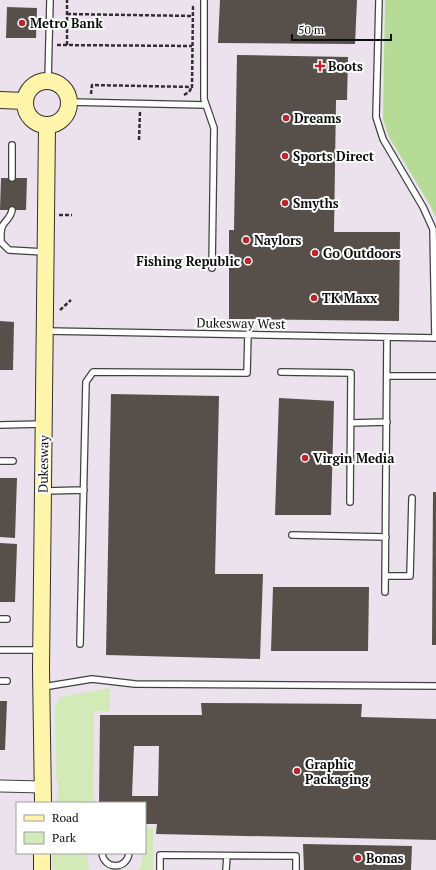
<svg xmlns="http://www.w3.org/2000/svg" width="436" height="870" font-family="'PT Serif',serif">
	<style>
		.industrial { fill: #ebe2ed; fill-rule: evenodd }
		.green { fill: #d2eab8 }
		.forest { fill: #b6db97 }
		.building { fill: #574f4a; fill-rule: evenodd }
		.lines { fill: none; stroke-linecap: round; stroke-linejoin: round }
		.lane-casing { stroke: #414141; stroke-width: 8 }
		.street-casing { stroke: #414141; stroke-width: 13 }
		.secondary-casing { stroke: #303030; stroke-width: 18 }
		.path { stroke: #303030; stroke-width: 2.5; stroke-dasharray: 4 2; stroke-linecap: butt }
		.lane { stroke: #fff; stroke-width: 5.5 }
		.street { stroke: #fff; stroke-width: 11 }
		.secondary { stroke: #fff5aa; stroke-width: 16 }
		.poi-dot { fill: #bf242e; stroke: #fff; stroke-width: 1.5 }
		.labels { text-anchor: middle; stroke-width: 4; stroke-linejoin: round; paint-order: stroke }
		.poi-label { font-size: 13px; font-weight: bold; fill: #0e0e0e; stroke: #fff; text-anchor: start }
		.street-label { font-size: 13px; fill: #0e0e0e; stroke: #fff }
	</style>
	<rect width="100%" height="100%" fill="#fffcef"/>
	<!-- industrial -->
	<path class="industrial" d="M0,0h436v870h-436zM17,803h128v50h-128z"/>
	<!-- green -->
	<path class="green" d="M110,688v23h-16l-1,92h-37l3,-14 -3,-13 -1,-69 5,-10z
		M145,828h8v42h-15l4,-7 1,-10h2z
		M53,853h34l2,17h-34l-3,-4z"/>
	<!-- forest -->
	<path class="forest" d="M385,0h51v218l-6,-13 -41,-68 -6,-18z"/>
	<!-- building -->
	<path class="building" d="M220,0h137l-2,44 -137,-1z
		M7,7l30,1 -1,30h-30z
		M237,55l111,2 -1,43h-11l-2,132h66l-1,89 -170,-2v-89h5z
		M1,178h26l-1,32h-26z
		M0,321l14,1 -1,48h-13z
		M111,394l108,2 -4,178h48l-3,85 -154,-4z
		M279,398l55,3 -3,114h-56z
		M0,478h17l-2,60 -15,-1z
		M433,492h3v153h-4z
		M0,543l17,1 -2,58h-15z
		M273,587h96l-1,64h-97z
		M0,701h7l-2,49h-5z
		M201,703l161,1 -1,13 75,2v121l-280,-6 1,-10h-12v-21h-46l1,-88h102zM134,746h25l-1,50h-26z
		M303,844l109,2 -1,24h-107z"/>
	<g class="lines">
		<!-- lane casing -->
		<g class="lane-casing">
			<path id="lane" d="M204,0v99l10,29 -2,140
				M379,0l-3,117 7,22 40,68 10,22 2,109
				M48,81l2,-81
				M69,102l137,3
				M12,178v-33
				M12,210c-1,7 -5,9 -9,15 -3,5 -2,12 -2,17l8,8 35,2
				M46,331l390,7
				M281,372l70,1 -1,129
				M387,376h49
				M351,423l36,-1
				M0,425l42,-1
				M0,461h13
				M45,491l39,-1
				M292,535l94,2
				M385,576h25l2,-78
				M385,592l2,-255
				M0,619h7
				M80,644l6,-262 7,-10 154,1 1,-39
				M0,650h39
				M0,681h7
				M43,687l49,-8 43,5 301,2
				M102,853c2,17 25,17 27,0
				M160,870v-15l136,1v14
				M226,870l1,-14"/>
		</g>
		<!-- street casing -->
		<g class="street-casing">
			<path id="street" d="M0,786l43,1"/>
		</g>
		<!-- secondary casing -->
		<g class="secondary-casing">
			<path id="secondary" d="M25 103a22 22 0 1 1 44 0a22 22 0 1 1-44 0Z
				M0,100l25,1
				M43,803l-2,-134 6,-543
				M42,870v-17"/>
		</g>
		<!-- path -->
		<path class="path" d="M67,14l126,2
			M57,45l135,1
			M67,45v-45
			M91,94l1,-9 100,2 1,-80h2
			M184,95l5,-3 3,-5
			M139,140l1,-28
			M59,215h13
			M60,310l11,-10"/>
		<!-- lane -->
		<use href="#lane" class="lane"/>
		<!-- street -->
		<use href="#street" class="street"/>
		<!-- secondary -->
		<use href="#secondary" class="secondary"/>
	</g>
	<!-- markers -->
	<g class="poi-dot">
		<circle cx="22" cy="23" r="4"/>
		<path d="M318 60h4v4h4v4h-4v4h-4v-4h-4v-4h4z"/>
		<circle cx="286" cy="118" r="4"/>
		<circle cx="285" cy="156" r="4"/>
		<circle cx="285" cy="203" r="4"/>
		<circle cx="246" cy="240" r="4"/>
		<circle cx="315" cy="253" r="4"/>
		<circle cx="248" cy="261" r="4"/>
		<circle cx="314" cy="298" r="4"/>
		<circle cx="305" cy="458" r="4"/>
		<circle cx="297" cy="771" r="4"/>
		<circle cx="358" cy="858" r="4"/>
	</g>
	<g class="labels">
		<!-- poi labels -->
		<g class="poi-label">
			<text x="30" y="28">Metro Bank</text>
			<text x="328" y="71">Boots</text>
			<text x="294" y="123">Dreams</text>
			<text x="293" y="161">Sports Direct</text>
			<text x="293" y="208">Smyths</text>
			<text x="254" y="245">Naylors</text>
			<text x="323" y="258">Go Outdoors</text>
			<text x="240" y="266" text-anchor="end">Fishing Republic</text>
			<text x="322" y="303">TK Maxx</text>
			<text x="313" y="463">Virgin Media</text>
			<text x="305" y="769">Graphic<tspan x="305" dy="15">Packaging</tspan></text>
			<text x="366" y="863">Bonas</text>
		</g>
		<!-- street labels -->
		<g class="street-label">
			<text transform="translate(241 323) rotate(1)" y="5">Dukesway West</text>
			<text transform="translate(43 464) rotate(-89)" y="5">Dukesway</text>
		</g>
	</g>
	<!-- legend -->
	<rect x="16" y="802" width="130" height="52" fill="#ffffff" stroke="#9f9f9f"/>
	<rect x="24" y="815" width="20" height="6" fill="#fff5aa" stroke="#9f9f9f"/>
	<text x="52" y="822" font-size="12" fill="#0e0e0e">Road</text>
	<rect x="24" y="832" width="20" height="12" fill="#d2eab8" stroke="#9f9f9f"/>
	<text x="52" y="842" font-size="12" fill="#0e0e0e">Park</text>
	<!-- scale -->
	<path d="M292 34v6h99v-6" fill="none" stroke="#0e0e0e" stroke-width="2"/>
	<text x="298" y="34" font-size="12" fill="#0e0e0e" stroke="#ffffff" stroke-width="3" paint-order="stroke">50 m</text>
</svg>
